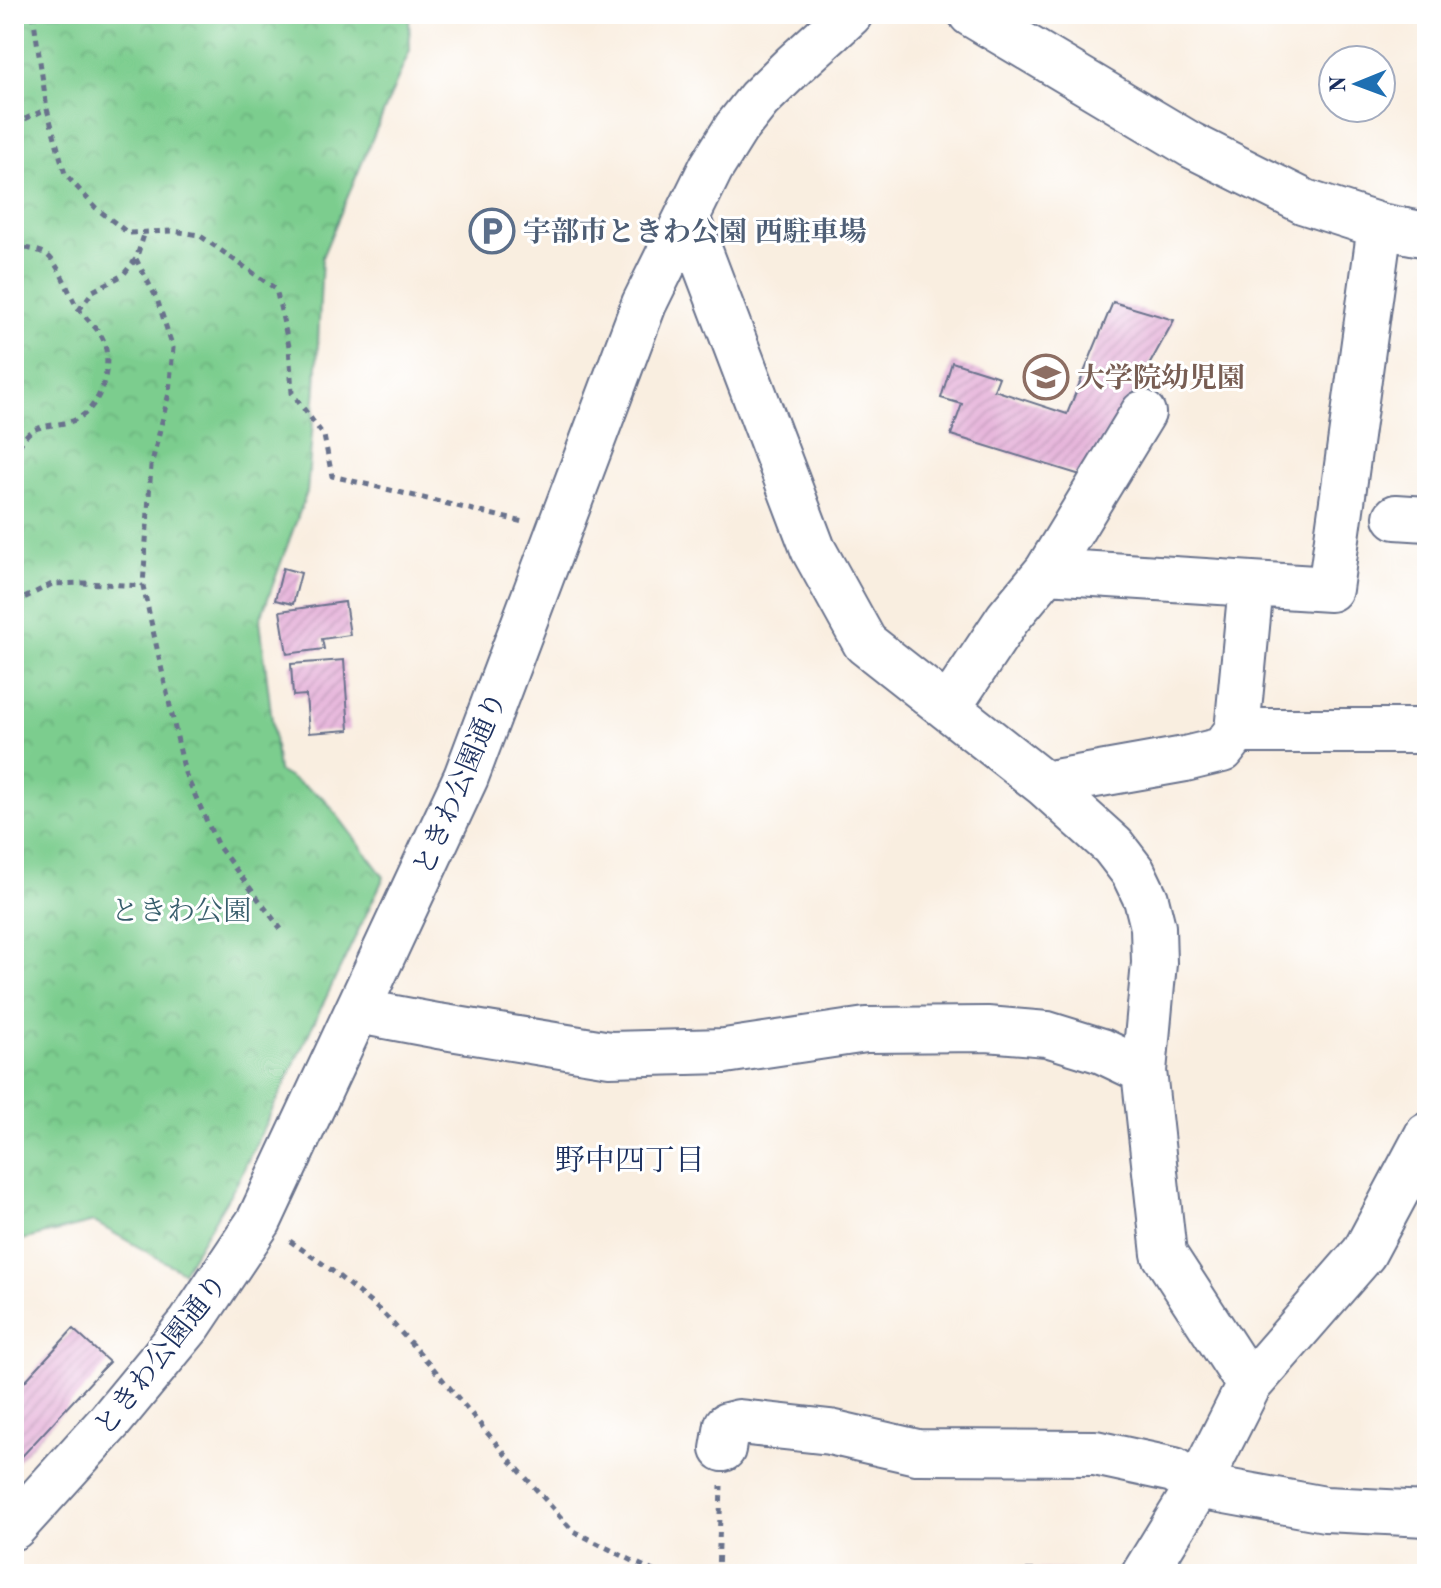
<svg xmlns="http://www.w3.org/2000/svg" width="1441" height="1588" font-family="'Old Standard TT','Noto Serif JP',serif">
	<style>
		.park { fill: url(#park-crowns); stroke: #4b7e76; stroke-width: 2 }
		.lines { fill: none; stroke-linecap: round; stroke-linejoin: round }
		.stream { stroke: #69bee6; stroke-width: 9 }
		.building { fill: url(#building-hatch) }
		.minor-casing { stroke: #69728c; stroke-width: 48 }
		.path { stroke: #69728c; stroke-width: 5; stroke-dasharray: 6 6; stroke-linecap: butt }
		.minor { stroke: #fff; stroke-width: 44 }
		.labels { text-anchor: middle; stroke-width: 6; stroke-linejoin: round; paint-order: stroke }
		.service-label { font-size: 28px; font-weight: bold; fill: #4e5e75; stroke: #fff; text-anchor: start }
		.education-label { font-size: 28px; font-weight: bold; fill: #785e54; stroke: #fff; text-anchor: start }
		.street-label { font-size: 28px; fill: #1b2f5e; stroke: #fff }
		.park-label { font-size: 28px; fill: #385e6c; stroke: #fff }
		.neighbourhood-label { font-size: 30px; fill: #1b2f5e; stroke: #fff }
	</style>
	<defs>
		<pattern id="park-crowns" width="20" height="18" patternUnits="userSpaceOnUse" patternTransform="scale(2)"><rect width="20" height="18" fill="#7bcd8e"/><path d="M2 6a3 3 0 1 1 6 0M12 15a3 3 0 1 1 6 0" fill="none" stroke="#6ab07d"/></pattern>
		<pattern id="building-hatch" width="6" height="6" patternUnits="userSpaceOnUse" patternTransform="scale(2)"><rect width="6" height="6" fill="#e4add7"/><path d="M-1 1l2-2M0 6l6-6M5 7l2-2" fill="none" stroke="#c395bb"/></pattern>
	</defs>
	<rect width="100%" height="100%" fill="#fff"/>
	<filter id="ink" filterUnits="userSpaceOnUse"><feTurbulence type="fractalNoise" baseFrequency=".0125" numOctaves="2"/><feDisplacementMap in="SourceGraphic" scale="16" xChannelSelector="R" yChannelSelector="G"/><feConvolveMatrix kernelMatrix="1 2 1 2 8 2 1 2 1" color-interpolation-filters="sRGB"/></filter>
	<filter id="wash" filterUnits="userSpaceOnUse"><feTurbulence type="fractalNoise" baseFrequency=".006" numOctaves="4" result="noise"/><feDisplacementMap in="SourceGraphic" scale="32" xChannelSelector="R" yChannelSelector="G"/><feGaussianBlur stdDeviation="1.8" result="paint"/><feColorMatrix in="noise" values="0 0 0 0 0 0 0 0 0 0 0 0 0 0 0 0 0 1.4 0 .05"/><feComposite in="paint" operator="in"/></filter>
	<g filter="url(#wash)">
		<rect width="100%" height="100%" fill="#f9eee0"/>
		<!-- park -->
		<path class="park" d="M14,14h395l1,36 -88,207 -6,130 -9,105 -47,128 18,151 46,27 60,79 -146,304 -55,91 -89,-50 -80,20z"/>
		<g class="lines">
			<!-- stream -->
			<path class="stream" d="M1186,1546l-5,8 -2,11 8,9"/>
		</g>
		<g id="blocks">
			<!-- building -->
			<path class="building" d="M1113,302l61,18 -87,157 -136,-42 11,-31 -21,-6 11,-36 47,15 -5,13 73,24z
				M283,568l18,5 -8,31 -18,-4z
				M345,602l5,33 -28,4 2,10 -37,5 -7,-43z
				M344,660l5,70 -40,3 -3,-38 -13,1 -2,-32z
				M73,1329l36,33 -95,103v-72z
				M1027,1569l51,1v4h-51z"/>
		</g>
	</g>
	<g filter="url(#ink)">
		<use href="#blocks" fill-opacity="0" stroke="#69728c" stroke-width="2"/>
		<g class="lines">
			<!-- minor casing -->
			<g class="minor-casing">
				<path id="minor" d="M971,14l220,131 114,57 75,24 47,9
					M687,217l126,332 52,94 179,141 69,62 20,26 13,27 7,28 1,36 -10,108 20,183 85,131
					M1396,517l31,2
					M1047,571l283,18 50,-363
					M948,708l60,-90 39,-47 96,-158
					M1237,731h190
					M1044,784l141,-25 37,-9 15,-19 14,-146
					M358,1011l80,15 172,28 115,-3 141,-21 121,-1 60,5 55,17 42,20
					M723,1449l4,-24 12,-3 91,10 87,20 178,1 79,17 24,16 127,23 102,5
					M14,1527l96,-106 80,-97 69,-103 207,-444 178,-473 67,-136 25,-40 23,-29 36,-35 55,-50
					M1144,1574l54,-88 51,-101 115,-132 63,-118"/>
			</g>
			<!-- path -->
			<path class="path" d="M33,14l14,95 18,65 31,34 32,25 45,-2 26,4 77,54 13,57 3,47 32,43 8,40 191,46
				M14,124l33,-15
				M14,246c10,2 21,3 30,7 14,7 24,39 32,52 8,14 25,23 29,40 7,27 -6,69 -36,77 -12,3 -24,3 -36,8 -8,4 -14,17 -19,24
				M136,259l21,40 16,49 -4,45 -18,73 -8,120 42,187 33,73 63,83
				M79,310l14,-19 30,-16 13,-16 9,-27
				M14,603l38,-19 32,-1 59,3
				M14,660l2,4 -2,26
				M290,1241l40,28 54,45 44,48 82,98 63,71 86,43
				M718,1574l3,-88"/>
			<!-- minor -->
			<use href="#minor" class="minor"/>
		</g>
	</g>
	<!-- icons -->
	<defs>
		<g id="parking-ring" transform="scale(2.3)"><circle r="9.5" fill="#fff" stroke="#5c6f8a" stroke-width="1.5"/><path d="M-3.5-5.5H1a3.5 3.5 0 0 1 0 7H-1V5.5H-3.5ZM-1-3.4V-.6H.8a1.4 1.4 0 0 0 0-2.8Z" fill="#5c6f8a"/></g>
		<g id="school-ring" transform="scale(2.3)"><circle r="9.5" fill="#fff" stroke="#8d6e63" stroke-width="1.5"/><path d="M0-5L7-2L0 1L-7-2ZM-4 1L0 2.5L4 1V4Q0 6-4 4Z" fill="#8d6e63"/></g>
	</defs>
	<g fill-rule="evenodd">
		<use href="#parking-ring" x="492" y="231"/>
		<use href="#school-ring" x="1046" y="377"/>
	</g>
	<g class="labels">
		<!-- service labels -->
		<g class="service-label">
			<text x="523" y="241">宇部市ときわ公園 西駐車場</text>
		</g>
		<!-- education labels -->
		<g class="education-label">
			<text x="1077" y="387">大学院幼児園</text>
		</g>
		<!-- street labels -->
		<g class="street-label">
			<text transform="translate(459 783) rotate(-67)" y="10">ときわ公園通り</text>
			<text transform="translate(160 1354) rotate(-52)" y="10">ときわ公園通り</text>
		</g>
		<!-- park labels -->
		<g class="park-label">
			<text x="181" y="920">ときわ公園</text>
		</g>
		<!-- neighbourhood labels -->
		<g class="neighbourhood-label">
			<text x="630" y="1170">野中四丁目</text>
		</g>
	</g>
	<!-- margin -->
	<rect width="1441" height="1588" fill="none" stroke="#fff" stroke-width="48"/>
	<!-- north arrow -->
	<g transform="translate(1357 84) rotate(269)"><circle r="38" fill="#ffffff" stroke="#a4acbf" stroke-width="2"/>
	<path d="M0-6L14 30L0 20L-14 30Z" fill="#1f6fb2"/>
	<text y="-12" font-size="22" font-weight="bold" text-anchor="middle" fill="#1b2f5e">N</text>
	</g>
</svg>
